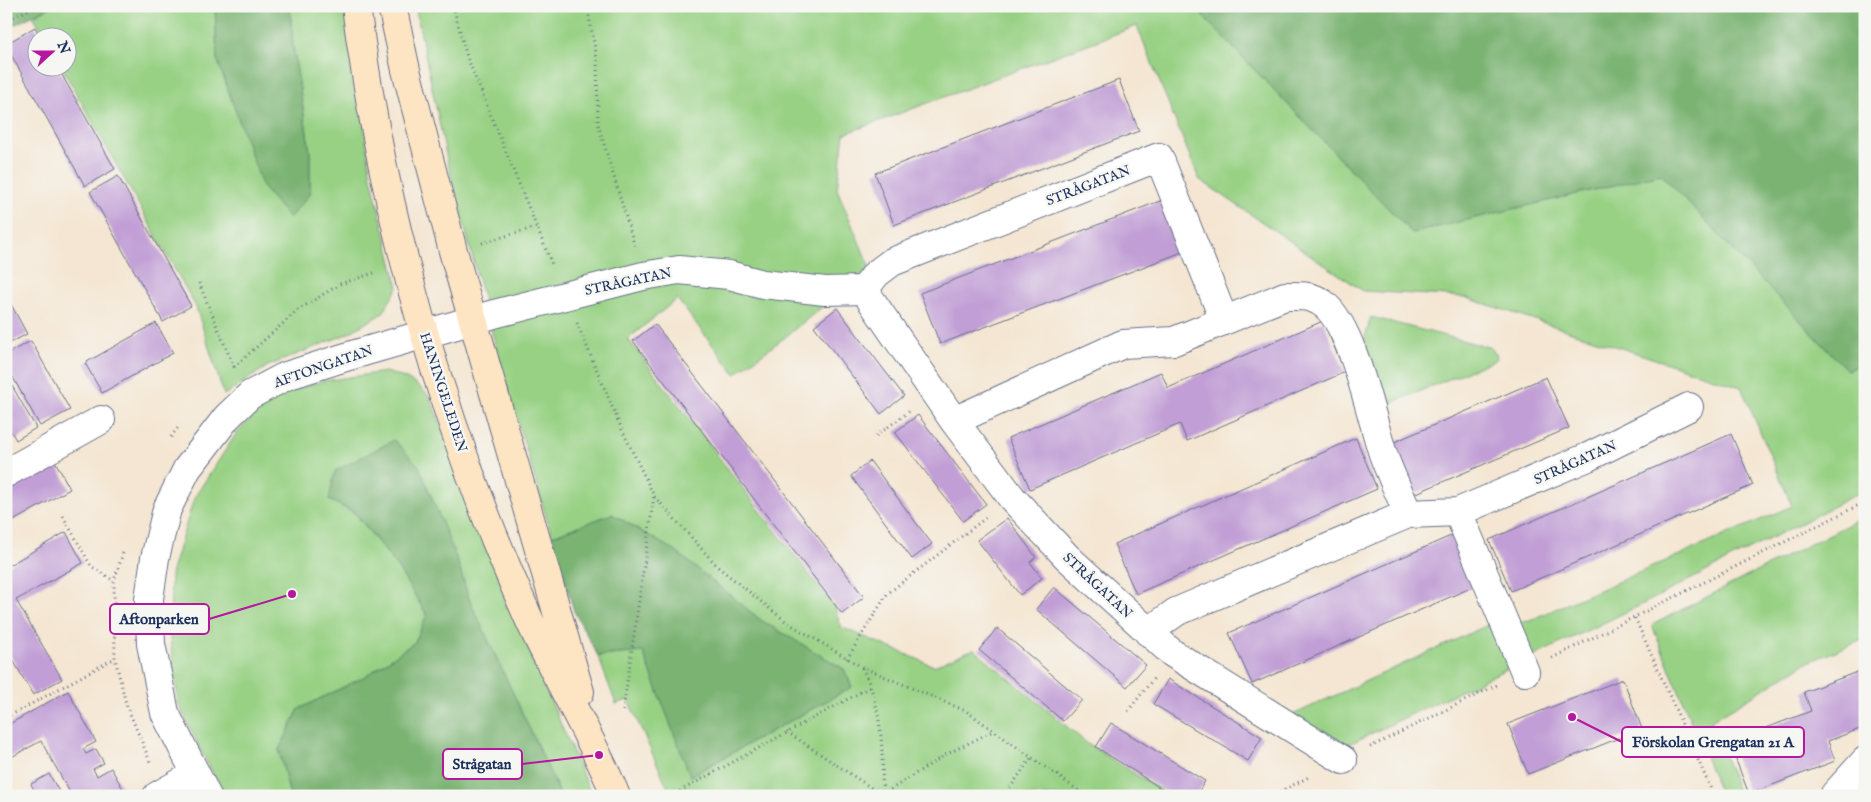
<svg xmlns="http://www.w3.org/2000/svg" width="1871" height="802" font-family="'IM FELL English',serif">
	<style>
		.green { fill: #98d184; stroke: #5a8071 }
		.forest { fill: #7ab372; stroke: #4a7168 }
		.building { fill: #c19fd6 }
		.lines { fill: none; stroke-linecap: round; stroke-linejoin: round }
		.street-casing { stroke: #676f87; stroke-width: 30 }
		.secondary-casing { stroke: #676f87; stroke-width: 30 }
		.path { stroke: #676f87; stroke-width: 3; stroke-dasharray: 1 4; stroke-linecap: butt }
		.street { stroke: #fff; stroke-width: 28 }
		.secondary { stroke: #fde5c4; stroke-width: 28 }
		.labels { text-anchor: middle; stroke-width: 5; stroke-linejoin: round; paint-order: stroke }
		.street-label { font-size: 14px; fill: #1b2f5e; stroke: #f6f6f2 }
		.leader { fill: none; stroke: #b5179e; stroke-width: 2 }
		.callout-dot { fill: #b5179e; stroke: #f6f6f2; stroke-width: 2 }
		.callout { fill: #f6f6f2; stroke: #b5179e; stroke-width: 2 }
		.callout-label { font-size: 15px; text-anchor: middle; font-weight: bold; fill: #1b2f5e }
	</style>
	<rect width="100%" height="100%" fill="#f6f6f2"/>
	<filter id="ink" filterUnits="userSpaceOnUse"><feTurbulence type="fractalNoise" baseFrequency=".02" numOctaves="2"/><feDisplacementMap in="SourceGraphic" scale="10" xChannelSelector="R" yChannelSelector="G"/><feConvolveMatrix kernelMatrix="1 2 1 2 8 2 1 2 1" color-interpolation-filters="sRGB"/></filter>
	<filter id="wash" filterUnits="userSpaceOnUse"><feTurbulence type="fractalNoise" baseFrequency=".0096" numOctaves="4" result="noise"/><feDisplacementMap in="SourceGraphic" scale="20" xChannelSelector="R" yChannelSelector="G"/><feGaussianBlur stdDeviation="1.12" result="paint"/><feColorMatrix in="noise" values="0 0 0 0 0 0 0 0 0 0 0 0 0 0 0 0 0 1.4 0 .05"/><feComposite in="paint" operator="in"/></filter>
	<g filter="url(#wash)">
		<rect width="100%" height="100%" fill="#f4e6d2"/>
		<!-- green -->
		<path class="green" d="M52,6h163l2,53 72,159 21,-24v-42l-17,-106 -3,-40h58l23,171 27,110 -15,26 -36,21 -79,32 -44,29 -28,-88 -134,-239h6v-30l-22,-1 -13,-21z
			M415,6h778l219,227 249,-59 186,196 18,-7v127l-224,115 -298,142 -57,-29 204,-94 40,-4 262,-114 -51,-119 -277,-90 -101,-6 -164,-112 -62,-153 -293,108 -7,55 33,79 -86,70 -49,36 -58,-75 -49,40 207,269 6,19 93,39 40,-17 115,96 81,51h-501l-2,-10 -39,-86 -12,4 -18,-48 45,-4 48,124 161,-89 -8,-18 -82,-48 -87,-70 -63,-37 -60,22 -53,-177 -52,-199z
			M1371,317l121,31 5,11 -115,48 -21,-56z
			M385,372c20,5 31,10 45,25l82,214 80,185h-31l-92,-197 -13,-42 -127,-57 26,13 41,52 31,50 -12,27 -49,34 -67,33 -20,41 11,46h-64l-23,-41 -25,-52 -8,-65 1,-64 23,-76 42,-64 22,-23 30,-19 34,-11z
			M1865,516v123l-59,24 -95,58 29,75h-19l-69,-171z"/>
		<!-- forest -->
		<path class="forest" d="M6,6h46l-46,23z
			M215,6h75l3,40 17,106v42l-21,24 -26,-30 -46,-129z
			M1193,6h672v357l-18,7 -186,-196 -249,59z
			M394,440l25,26 37,91 13,42 92,197h-271l-11,-46 20,-41 67,-33 49,-34 12,-27 -31,-50 -41,-52 -26,-13 6,-29z
			M612,514l63,37 87,70 82,48 8,18 -162,89 -47,-124 -45,4 -24,-45 -22,-75z"/>
		<g id="blocks">
			<!-- building -->
			<path class="building" d="M35,27l6,11h-3v30h20l57,101 -30,17 -79,-140v-2z
				M1119,80l20,51 -245,94 -19,-52z
				M118,176l73,130 -28,16 -73,-130z
				M1165,199l20,52 -245,93 -20,-51z
				M6,295l21,39 -21,11z
				M837,308l67,88 -23,18 -67,-88z
				M1323,321l22,51 -158,69 -7,-17 -150,65 -22,-51 153,-66 7,16z
				M156,323l17,30 -71,40 -17,-30z
				M655,324l209,273 -22,17 -209,-273z
				M31,341l39,69 -30,16 -34,-61v-11z
				M6,375l30,53 -20,12 -10,-17z
				M1546,377l23,51 -155,66 -22,-51z
				M918,415l68,89 -23,17 -68,-89z
				M1731,434l22,51 -242,106 -22,-51z
				M1356,438l21,51 -241,105 -22,-50z
				M55,461l15,28 -64,36v-37z
				M870,461l62,83 -20,15 -61,-83z
				M1007,518l29,39 -6,5 12,16 -22,17 -43,-55z
				M66,532l17,31 -67,37 46,79 -29,16 -27,-47v-81z
				M1453,535l22,51 -223,98 -23,-51z
				M1054,587l92,78 -19,22 -91,-78z
				M997,628l85,72 -19,21 -84,-71z
				M1865,669v58l-37,14 7,20 -86,33 -20,-52 82,-31 -7,-19z
				M1168,679l94,58 -14,24 -95,-57z
				M1623,679l19,50 -114,45 -20,-50z
				M68,691l28,51 -13,7 3,5 10,-5 8,14 -11,6 4,7 14,-8 15,26 -3,2h-51l-31,-55 -35,19v-34z
				M1111,723l94,58 -9,15h-23l-77,-49z
				M49,774l11,19 -4,3h-19l-6,-12z"/>
		</g>
	</g>
	<g filter="url(#ink)">
		<use href="#blocks" fill-opacity="0" stroke="#676f87" stroke-width="1"/>
		<g class="lines">
			<!-- street casing -->
			<g class="street-casing">
				<path id="street" d="M864,290l12,-16 16,-12 267,-105 65,163
					M954,421l169,-77 51,-3 111,-45c12,0 23,-1 34,5 33,17 52,118 64,153 7,20 17,40 25,60l50,-2 130,-55 101,-50
					M6,473l95,-53
					M1458,512l67,160
					M1148,632l28,-20 232,-98
					M1835,794l30,-33
					M157,796l37,-21
					M207,796l-42,-83 -14,-69 -2,-45 6,-41 12,-49 20,-40 40,-52 23,-22 36,-19 63,-20 145,-42 149,-38 36,-6 50,5 34,9 62,7 39,-1 90,131 58,77 55,59 105,96 171,107"/>
			</g>
			<!-- secondary casing -->
			<g class="secondary-casing">
				<path id="secondary" d="M356,6c27,210 86,419 173,613 27,60 62,116 87,177
					M392,6l14,64 47,181 127,441"/>
			</g>
			<!-- path -->
			<path class="path" d="M453,6l14,51 86,210
				M587,6l10,53 1,65 37,123
				M6,23l3,-4 27,-13
				M482,243l55,-16
				M199,283l35,84
				M577,323l45,107 32,66 64,71 70,56 74,44 104,44 120,85
				M234,367l64,-57 42,-26 37,-12
				M876,436l34,-25
				M171,437l8,-11
				M63,516l28,50 23,15
				M123,553l-9,28 1,77 11,46 25,60
				M1635,618l79,178
				M1552,658l313,-156
				M847,659l40,-65 101,-78
				M862,668c21,39 21,83 20,127
				M623,711l31,-215
				M1128,711l26,-33
				M6,718l109,-60
				M787,732l95,63
				M1370,747l127,-62
				M1284,789l3,7
				M6,790l4,6
				M882,795l63,-40 48,-24
				M671,796l201,-110
				M1004,796l28,-39
				M1271,796l40,-20"/>
			<!-- street -->
			<use href="#street" class="street"/>
			<!-- secondary -->
			<use href="#secondary" class="secondary"/>
		</g>
	</g>
	<g class="labels">
		<!-- street labels -->
		<g class="street-label">
			<text transform="translate(1088 185) rotate(-21)" y="5">STRÅGATAN</text>
			<text transform="translate(628 281) rotate(-12)" y="5">STRÅGATAN</text>
			<text transform="translate(323 366) rotate(-19)" y="5">AFTONGATAN</text>
			<text transform="translate(444 392) rotate(72)" y="5">HANINGELEDEN</text>
			<text transform="translate(1575 462) rotate(-24)" y="5">STRÅGATAN</text>
			<text transform="translate(1098 585) rotate(43)" y="5">STRÅGATAN</text>
		</g>
	</g>
	<!-- callouts -->
	<path class="leader" d="M292 594L209 619M1572 717L1622 742M599 755L522 764"/>
	<g class="callout-dot">
		<circle cx="292" cy="594" r="5"/>
		<circle cx="1572" cy="717" r="5"/>
		<circle cx="599" cy="755" r="5"/>
	</g>
	<g class="callout">
		<rect x="110" y="604" width="99" height="30" rx="5"/>
		<rect x="1622" y="727" width="182" height="30" rx="5"/>
		<rect x="443" y="749" width="79" height="30" rx="5"/>
	</g>
	<g class="callout-label">
		<text x="159" y="624">Aftonparken</text>
		<text x="1713" y="747">Förskolan Grengatan 21 A</text>
		<text x="482" y="769">Strågatan</text>
	</g>
	<!-- margin -->
	<rect width="1871" height="802" fill="none" stroke="#f6f6f2" stroke-width="25"/>
	<!-- north arrow -->
	<g transform="translate(52 52) rotate(69)"><circle r="24" fill="#f6f6f2" stroke="#9ea6b7"/>
	<path d="M0-4L9 19L0 12L-9 19Z" fill="#b5179e"/>
	<text y="-8" font-size="14" font-weight="bold" text-anchor="middle" fill="#1b2f5e">N</text>
	</g>
</svg>
